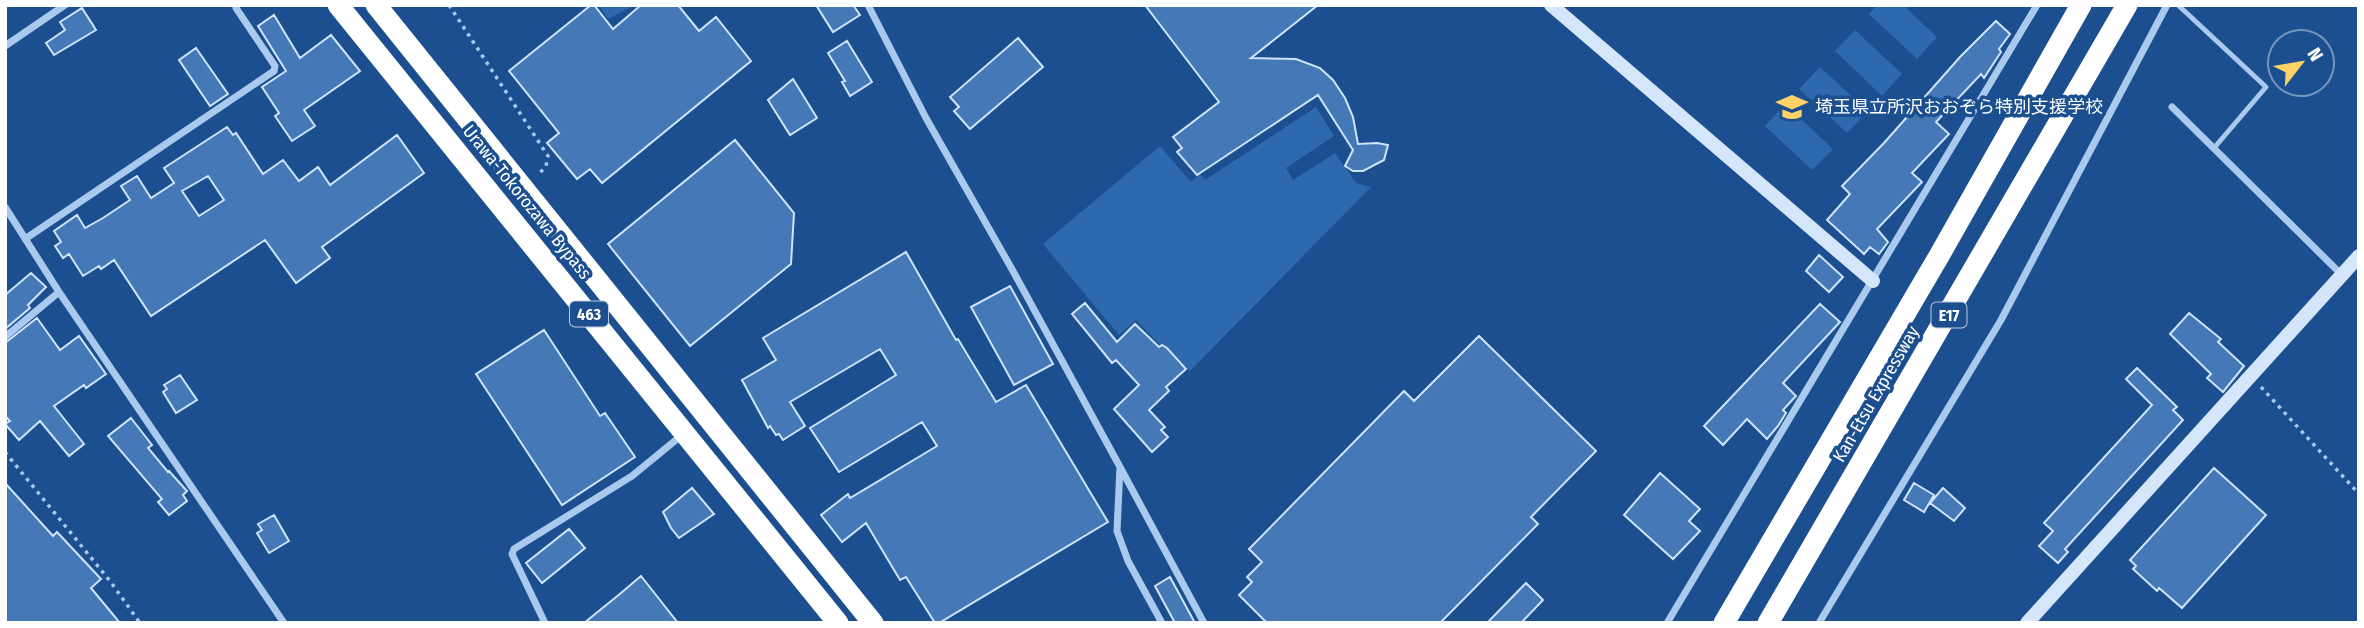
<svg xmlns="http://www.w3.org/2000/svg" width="2364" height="628" font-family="'Fira Sans Condensed','Noto Sans JP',sans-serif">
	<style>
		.green { fill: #2e69ad }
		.building { fill: #4478b7; stroke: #cfe3fa; stroke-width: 2; fill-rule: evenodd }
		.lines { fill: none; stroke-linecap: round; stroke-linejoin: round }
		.path { stroke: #a9c9ee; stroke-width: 3.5; stroke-dasharray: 3.5 5; stroke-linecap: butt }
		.lane { stroke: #a9c9ee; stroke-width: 5 }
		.street { stroke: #a9c9ee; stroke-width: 7 }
		.secondary { stroke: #d6e6fa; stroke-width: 14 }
		.highway { stroke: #fff; stroke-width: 21 }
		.labels { text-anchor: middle; stroke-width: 7; stroke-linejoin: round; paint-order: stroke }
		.shield { fill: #1b4f8f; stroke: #bbcadd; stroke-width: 2 }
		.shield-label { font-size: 16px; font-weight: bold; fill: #fff }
		.poi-label { font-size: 18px; fill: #fff; stroke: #1b4f8f; text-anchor: start }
		.street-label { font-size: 18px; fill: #fff; stroke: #1b4f8f }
	</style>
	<rect width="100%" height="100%" fill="#1b4f8f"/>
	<!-- green -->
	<path class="green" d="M599,5h36l-27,14z
		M1877,5h26l34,32 -20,22 -48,-45z
		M1855,30l47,44 -20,22 -47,-45z
		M1820,67l48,44 -21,22 -48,-44z
		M1785,104l48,45 -21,21 -47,-44z
		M1316,107l18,29 -48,32 7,12 42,-27 21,30 15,4 -181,184 -27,-28 -3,2 -24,-25 -17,15 -76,-91 117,-98 31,36 9,-8 5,6z"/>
	<!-- building -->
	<path class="building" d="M591,5h3l19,24 28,-24h37l21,26 17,-14 35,44 -149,122 -12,-14 -13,10 -30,-36 12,-10 -50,-62z
		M816,5h37l7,10 -27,17z
		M1145,5h173l-67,53 45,1 24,9 13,12 12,18 8,19 5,27 19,-1 11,2 -4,15 -21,11h-10l-8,-5 8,-16 -35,-55 -121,80 -20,-23 5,-4 -9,-11 46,-35z
		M82,8l14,22 -42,25 -8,-12 19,-13 -5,-8z
		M274,15l26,43 31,-23 29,36 -56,39 11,16 -23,15 -17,-25 4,-3 -17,-26 24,-16 -28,-45z
		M1996,21l14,13 -11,15 2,3 -17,26 -3,-4 -45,48 13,12 -37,39 10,9 -45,47 11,13 -9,12 -9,-7 -6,7 -37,-34 23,-26 -8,-8 42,-43 76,-86z
		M1018,38l25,29 -73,62 -16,-18 5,-4 -9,-10z
		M847,41l25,41 -22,14 -8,-14 3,-1 -17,-28z
		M196,48l32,46 -18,12 -31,-46z
		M793,79l24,39 -27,17 -22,-35z
		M227,127l6,8 3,-2 27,41 20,-14 16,21 19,-14 12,18 67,-50 27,38 -102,74 8,11 -34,25 -31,-43 -114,76 -37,-56 -13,9 -2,-3 -16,10 -14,-22 -6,4 -8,-12 6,-4 -7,-11 23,-16 8,13 18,-10 27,-18 -9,-14 16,-10 14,22 23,-15 -10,-15zM208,176l16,24 -25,16 -17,-25z
		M735,140l59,73 -3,51 -101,82 -82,-102z
		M906,252l50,88 2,-1 38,63 30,-17 82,137 -169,101h-4l-29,-46 -6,3 -34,-57 -24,19 -21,-27 27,-21 2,4 87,-52 -15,-24 -83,50 -29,-44 86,-53 -16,-26 -90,53 15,24 -22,14 -4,-6 -3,1 -6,-9 -2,2 -26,-48 34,-20 -13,-22z
		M1819,255l24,22 -14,15 -23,-21z
		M31,273l15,14 -18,18 2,3 -25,21v-34z
		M1010,286l43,78 -39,21 -43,-78z
		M1085,303l32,39 18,-18 24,23 3,-2 5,3 19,21 -20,18 3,4 -20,19 16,17 -4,3 7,7 -16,15 -38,-43 25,-24 -23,-25 -4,3 -40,-49z
		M1820,304l20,18 -57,61 13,13 -13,14 3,3 -8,13 -11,13 -20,-20 -24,26 -19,-19z
		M2189,313l32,26 -3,3 26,24 -21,26 -16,-14 4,-4 -41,-40z
		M37,318l23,32 19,-14 27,38 -20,14 -2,-3 -30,21 30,38 -15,12 -29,-35 -21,19 -14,-16 5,-3 -5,-5v-73z
		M544,330l56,86 5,-3 30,44 -73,48 -86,-131z
		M1479,336l117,115 -65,66 7,7 -98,99h-173l-28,-28 13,-13 -5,-5 15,-15 -13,-13 155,-158 10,10z
		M2137,368l40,39 -4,3 10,10 -118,129 3,3 -10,11 -19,-17 14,-15 -9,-8 108,-118 -26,-26z
		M180,375l17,25 -21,13 -13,-21 4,-3 -3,-4z
		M131,418l21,27 -4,3 20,24 1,-1 18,20 -4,4 4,6 -18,14 -11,-13 4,-3 -54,-63z
		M2214,468l52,47 -84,93 -23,-20 -2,3 -24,-22 3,-3 -6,-6z
		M1660,473l40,36 -11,12 11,10 -27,28 -49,-44z
		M5,483l48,53 4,-4 44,47 -10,9 29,35h-115z
		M1914,483l20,12 -10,17 -20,-12z
		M692,488l22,26 -35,24 -8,-10 -8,-16z
		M1943,488l22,20 -11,13 -24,-18z
		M274,515l15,26 -20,12 -12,-20 5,-3 -4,-6z
		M569,529l16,19 -43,35 -16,-20z
		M641,576l37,47h-94l37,-30z
		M1170,577l25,46h-20l-20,-37z
		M1526,583l17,17 -22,23h-34z"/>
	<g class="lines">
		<!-- path -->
		<path class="path" d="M449,5l99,151 -2,10 -8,9
			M2261,387l98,107
			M5,452l105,129 30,42"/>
		<!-- lane -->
		<path class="lane" d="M2178,5l88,82 -52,61"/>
		<!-- street -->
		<path class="street" d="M868,5l58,113 87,153 107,196 -3,64 11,30 34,62
			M5,46l60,-41
			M2172,107l170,168
			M5,207l54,85 225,331
			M25,239l249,-168 1,-5 -39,-58 1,-3
			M5,337l54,-45
			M1120,467l84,156
			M545,623l-33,-69 2,-5 118,-73 50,-41
			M1667,623l370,-618
			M1819,623l182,-303 166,-315"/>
		<!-- secondary -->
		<path class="secondary" d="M1551,5l322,276
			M2027,623l332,-367"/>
		<!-- highway -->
		<path class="highway" d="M338,5l500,618
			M376,5l497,618
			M1724,623l215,-367 142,-251
			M1768,623l359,-618"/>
	</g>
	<!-- icons -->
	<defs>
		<g id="school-bare" transform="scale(2.415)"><path d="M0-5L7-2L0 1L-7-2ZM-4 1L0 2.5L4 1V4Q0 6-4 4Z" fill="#ffd166" stroke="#1b4f8f" stroke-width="2.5" paint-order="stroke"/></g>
	</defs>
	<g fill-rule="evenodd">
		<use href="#school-bare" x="1792" y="107"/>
	</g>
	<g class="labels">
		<!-- shield labels -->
		<g class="shield">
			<rect x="570" y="301.5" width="38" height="25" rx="5"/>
			<rect x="1931.5" y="302.5" width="35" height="25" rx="5"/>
		</g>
		<g class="shield-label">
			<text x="589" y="320">463</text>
			<text x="1949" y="321">E17</text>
		</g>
		<!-- poi labels -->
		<g class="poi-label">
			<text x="1815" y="113">埼玉県立所沢おおぞら特別支援学校</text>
		</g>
		<!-- street labels -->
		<g class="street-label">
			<text transform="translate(527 202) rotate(51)" y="6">Urawa-Tokorozawa Bypass</text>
			<text transform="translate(1876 394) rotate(-60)" y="6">Kan-Etsu Expressway</text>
		</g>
	</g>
	<!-- border -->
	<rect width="2364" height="628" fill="none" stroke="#ffffff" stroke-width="14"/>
	<!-- north arrow -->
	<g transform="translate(2301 63) rotate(59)"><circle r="33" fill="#1b4f8f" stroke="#7695bc" stroke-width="2"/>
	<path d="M0-5L12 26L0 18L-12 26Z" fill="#ffd166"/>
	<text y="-10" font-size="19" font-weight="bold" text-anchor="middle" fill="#ffffff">N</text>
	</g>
</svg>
